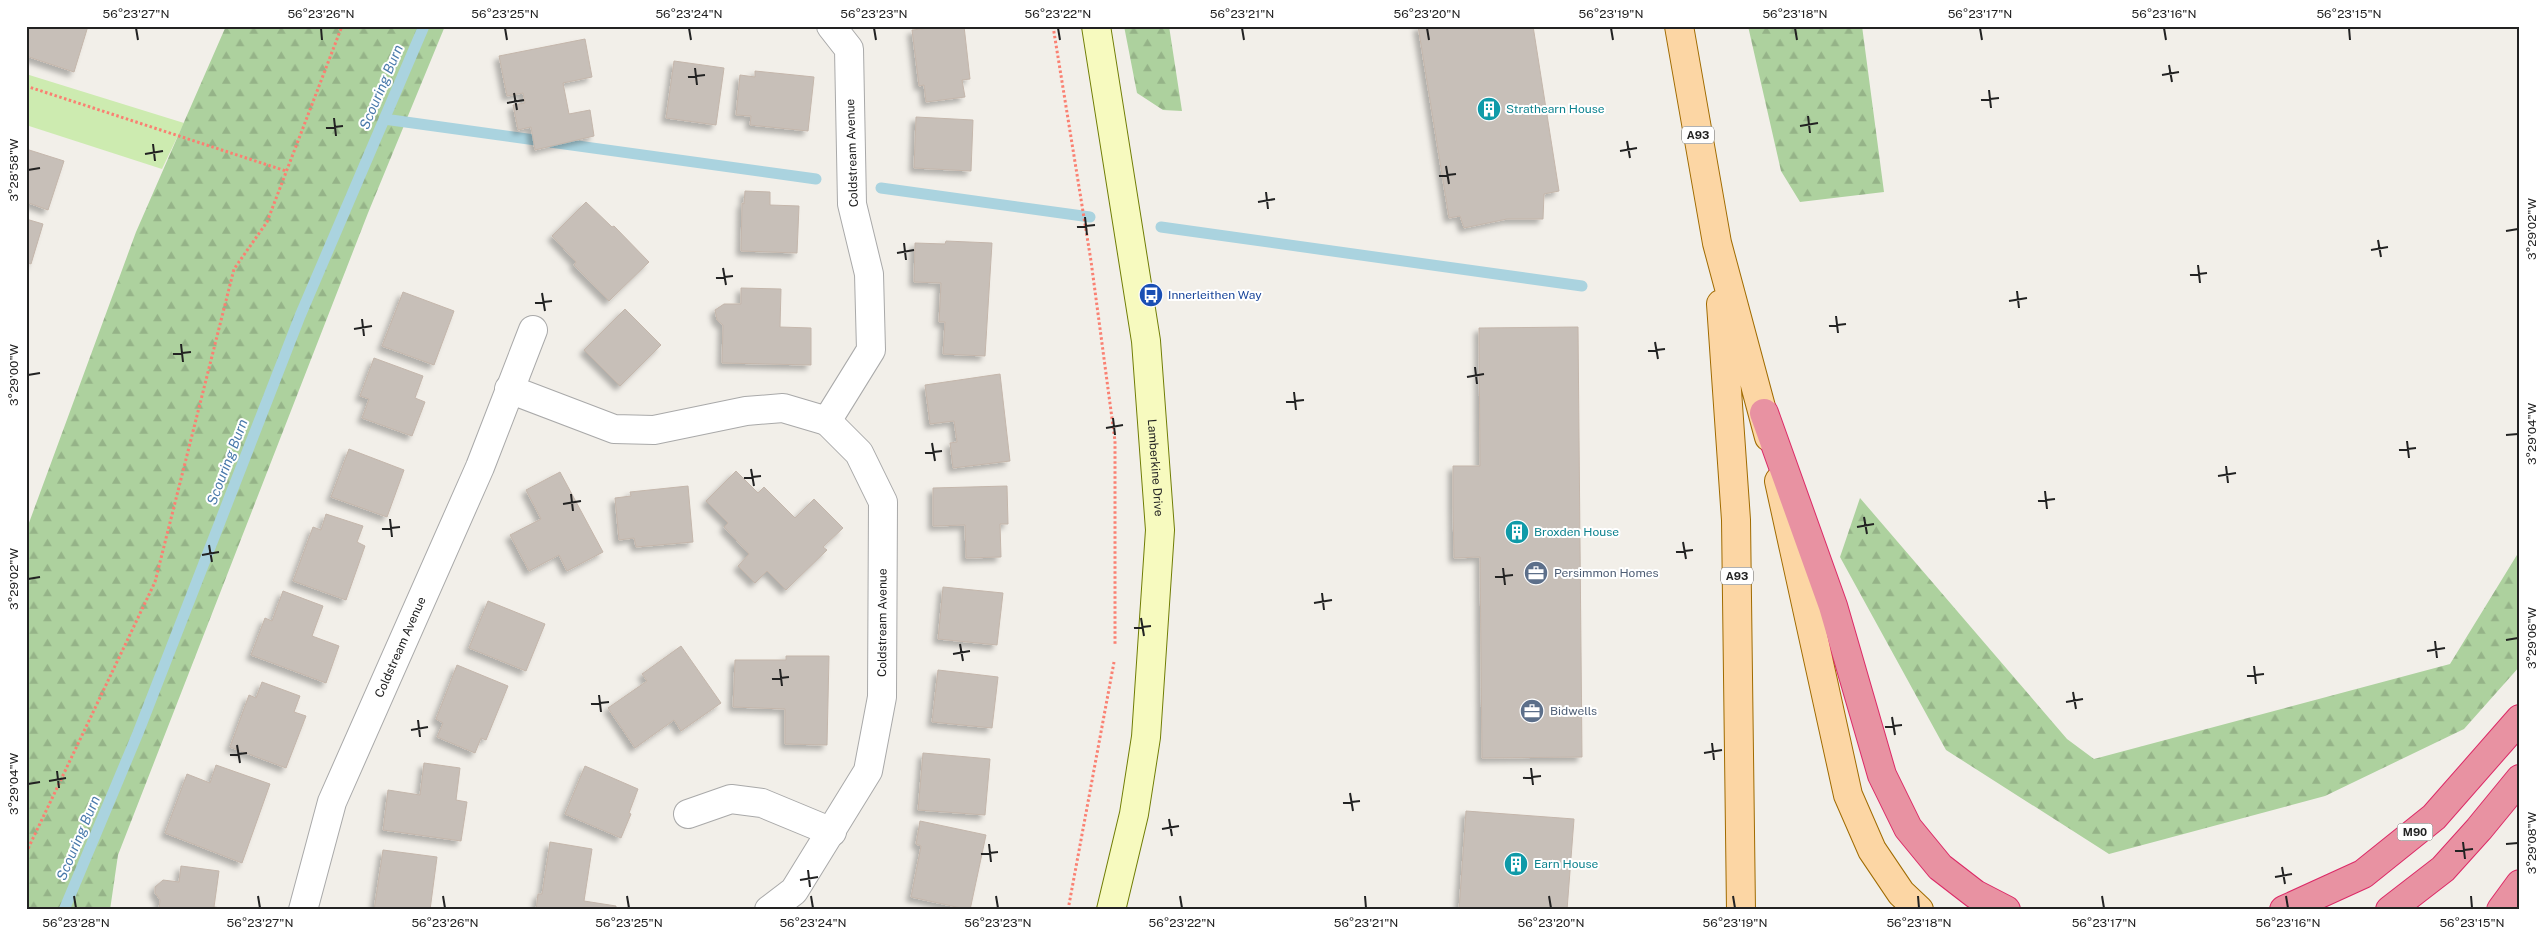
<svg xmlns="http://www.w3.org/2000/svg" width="2546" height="936" font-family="'Public Sans',sans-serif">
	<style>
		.grass { fill: #cdebb0 }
		.forest { fill: url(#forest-firs) }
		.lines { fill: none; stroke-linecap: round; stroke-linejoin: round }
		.stream { stroke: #aad3df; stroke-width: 11 }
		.building { fill: #c7bfb8; stroke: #c4b6ab; filter: url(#shadow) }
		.street-casing { stroke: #a9a9a9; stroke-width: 30 }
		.secondary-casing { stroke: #707d05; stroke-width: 30 }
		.primary-casing { stroke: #a06b00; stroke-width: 30 }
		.highway-casing { stroke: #dc2a67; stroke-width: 30 }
		.path { stroke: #fa8072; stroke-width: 3; stroke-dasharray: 2.5 2.5; stroke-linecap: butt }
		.street { stroke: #fff; stroke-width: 28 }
		.secondary { stroke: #f7fabf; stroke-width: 28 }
		.primary { stroke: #fcd6a4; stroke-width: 28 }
		.highway { stroke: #e892a2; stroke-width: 28 }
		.ticks { fill: none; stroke: #222; stroke-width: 2 }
		.labels { text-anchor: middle; stroke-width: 4; stroke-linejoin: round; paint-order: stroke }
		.shield { fill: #fff; stroke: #646464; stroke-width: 1 }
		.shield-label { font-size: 11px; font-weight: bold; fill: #222 }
		.culture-label { font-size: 12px; fill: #0d838f; stroke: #fff; text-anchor: start }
		.street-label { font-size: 12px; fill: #222; stroke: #fff }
		.transit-label { font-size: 12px; fill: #164399; stroke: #fff; text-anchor: start }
		.service-label { font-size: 12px; fill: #4e5e75; stroke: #fff; text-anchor: start }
		.water-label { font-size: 14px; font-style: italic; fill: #4a7aab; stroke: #fff }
		.neatline { fill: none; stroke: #222; stroke-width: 2 }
		.ticks-label { font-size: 12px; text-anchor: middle; fill: #222 }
	</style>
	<defs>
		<pattern id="forest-firs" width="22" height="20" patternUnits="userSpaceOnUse" patternTransform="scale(1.25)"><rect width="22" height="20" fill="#add19e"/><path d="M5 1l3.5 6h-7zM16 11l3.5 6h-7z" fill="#95b388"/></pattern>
		<filter id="shadow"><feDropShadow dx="-4.5" dy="4.5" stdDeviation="2.5" flood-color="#0004"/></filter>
	</defs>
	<rect width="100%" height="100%" fill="#f2efe9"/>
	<!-- grass -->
	<path class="grass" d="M26,74l158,49 -22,46 -136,-44z"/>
	<!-- forest -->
	<path class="forest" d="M226,26h219l-77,187 -250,642 -8,55h-84v-379l110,-299z
		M1124,26h45l13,85 -19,-1 -26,-17z
		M1748,26h114l22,166 -84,10 -19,-31z
		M1860,498l207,241 27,20 356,-95 70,-114v116l-56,63 -139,67 -216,58 -163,-104 -106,-193z"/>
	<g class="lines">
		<!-- stream -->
		<path class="stream" d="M384,119l432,60
			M881,188l209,29
			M1161,227l421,59
			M64,910l74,-177 162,-417 124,-290"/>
	</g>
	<!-- building -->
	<path class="building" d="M26,26h62l-14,46 -48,-16z
		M948,26h16l6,53 -8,1 3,17 -39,5 -2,-17 -5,1 -7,-56z
		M1418,26h115l26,165 -15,3 -1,25h-36l-43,9 -4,-12 -11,2z
		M585,39l7,38 -29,6 6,31 21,-4 4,26 -59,14 -4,-23 -13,3 -5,-25 12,-2 -2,-10 -16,3 -8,-40z
		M674,61l50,7 -8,57 -50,-7z
		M755,71l59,6 -6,54 -58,-6 1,-9 -15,-1 4,-40 15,2z
		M916,117l57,3 -2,51 -57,-3z
		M26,149l38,12 -16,49 -22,-8z
		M745,191l25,1v13l29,1 -2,47 -56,-2 1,-48 2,1z
		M586,202l26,25 2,-1 35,36 -40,39 -35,-36 2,-3 -24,-26z
		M26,219l17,5 -12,40 -5,-2z
		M946,241l46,2 -7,113 -42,-2 2,-32h-6l2,-39 -27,-1 1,-39 30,1z
		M741,288l40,1 -1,38 31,1v37l-89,-2 1,-38 -6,-5 -2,-10 9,-6h17z
		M403,292l51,19 -20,54 -52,-19z
		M625,309l36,36 -41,41 -36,-36z
		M1578,327l4,430 -100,1 -2,-201 -26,1 -1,-52v-40h27l-1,-138z
		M374,358l49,18 -8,22 10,4 -13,34 -50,-18 7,-19 -9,-3z
		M1000,374l10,87 -57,7 -3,-25 7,-1 -3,-21 -24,3 -5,-39z
		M349,449l55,21 -17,47 -56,-20z
		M736,471l22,22 6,-6 31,31 19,-19 29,29 -20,19 4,3 -41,40 -19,-19 -12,12 -17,-17 11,-12 -25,-27 4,-4 -22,-22z
		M560,472l43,80 -36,19 -8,-16 -30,16 -19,-36 31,-16 -15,-29z
		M688,486l5,56 -57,5 -2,-9 -15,2 -4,-42 16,-2 -1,-4z
		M1007,486l1,38h-8l1,33 -35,1 -1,-33 -32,1v-38z
		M326,514l37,12 -6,16 8,4 -19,54 -53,-19 20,-54 8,3z
		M943,587l60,6 -6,52 -59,-6z
		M283,591l40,15 -11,30 27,10 -13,37 -75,-28 14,-37 7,3z
		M488,601l57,23 -19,47 -57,-23z
		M681,646l40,57 -40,28 -7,-11 -39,28 -27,-40 39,-27 -5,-7z
		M786,656h43l-2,89 -42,-1v-35l-52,-2 2,-47h51z
		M457,665l51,21 -22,54 -5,-2 -6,15 -38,-16 6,-14 -7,-4z
		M938,670l60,7 -6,51 -60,-6z
		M262,682l38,14 -6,16 12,4 -20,52 -56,-21 19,-52 7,3z
		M923,753l67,6 -5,56 -67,-5z
		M424,763l36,5 -4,32 11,2 -6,39 -78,-11 5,-40 32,5z
		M216,765l54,19 -28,79 -77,-30 22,-59 23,9z
		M585,766l53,23 -9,24 2,1 -10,24 -56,-24z
		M1466,811l108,8 -7,91h-108z
		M920,821l66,14 -16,75 -59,-13 10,-51 -5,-2z
		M550,842l42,7 -8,52 32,5v4h-80l2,-16h4z
		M383,850l54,7 -7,53h-56z
		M181,866l38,5 -5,36 22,3h-77l1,-10 -5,-7v-6l8,-7 16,2z"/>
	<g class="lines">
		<!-- street casing -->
		<g class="street-casing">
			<g id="street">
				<path d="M509,389l105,40 40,1 92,-19 37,-3 44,13 44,-71 -2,-76 -17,-70 -3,-155 -18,-23"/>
				<path d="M688,814l43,-15 31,4 70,29"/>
				<path id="s1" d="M303,910l29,-108 148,-335 53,-137"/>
				<path id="s2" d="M769,910l25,-19 74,-120 14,-74 1,-195 -24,-49 -32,-32"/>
			</g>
		</g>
		<!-- secondary casing -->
		<g class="secondary-casing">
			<g id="secondary">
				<path id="s3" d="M1096,26l50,315 14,189 -14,207 -12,77 -23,96"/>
			</g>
		</g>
		<!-- primary casing -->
		<g class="primary-casing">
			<path id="primary" d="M1679,26l38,217 52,194
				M1721,304l15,216 5,390
				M1779,481l69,314 24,55 29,43 18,17"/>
		</g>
		<!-- highway casing -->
		<g class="highway-casing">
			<path id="highway" d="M1764,413l69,193 49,169 26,53 32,39 35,27 31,16
				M2284,910l79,-36 71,-57 86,-98
				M2390,910l53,-41 36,-40 41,-50
				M2501,910l19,-26"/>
		</g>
		<!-- path -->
		<path class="path" d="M1053,26l38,235 24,180v203
			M26,86l260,85
			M26,853l129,-271 79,-313 33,-47 75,-196
			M1068,910l46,-248"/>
		<!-- street -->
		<use href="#street" class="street"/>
		<!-- secondary -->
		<use href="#secondary" class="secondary"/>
		<!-- primary -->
		<use href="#primary" class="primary"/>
		<!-- highway -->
		<use href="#highway" class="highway"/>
	</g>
	<!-- ticks -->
	<path class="ticks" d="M136,28l2,12M321,28l1,12M505,28l2,12M689,28l2,12M874,28l2,12M1058,28l2,12M1242,28l2,12M1427,28l2,12M1611,28l2,12M1795,28l2,12M1980,28l2,12M2164,28l2,12M2349,28l1,12M2169,65l3,17M695,68l2,17M2162,75l17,-3M688,77l17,-2M1989,90l2,18M514,93l3,17M1981,100l18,-2M507,103l17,-3M1808,116l2,17M334,118l2,18M1800,126l18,-3M326,128l17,-2M1627,141l3,17M153,144l2,17M1620,151l17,-3M145,154l18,-3M1446,166l3,18M28,170l12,-2M1439,176l17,-2M1266,192l2,17M1258,202l17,-3M1085,217l2,18M1077,227l18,-2M2506,231l12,-2M2378,240l3,17M904,243l2,17M2371,250l17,-3M897,253l17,-3M2198,265l2,18M723,268l3,17M2190,275l17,-2M716,278l17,-2M2017,291l2,17M542,293l3,18M2009,301l18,-3M535,303l17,-2M1836,316l2,17M362,319l2,17M1829,326l17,-2M354,329l18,-3M1655,342l3,17M181,344l2,18M1648,351l17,-2M173,354l18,-2M1475,367l2,17M28,375l12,-2M1467,377l17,-3M1294,392l2,18M1286,402l18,-2M1113,418l2,17M1106,428l17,-3M2506,435l12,-1M2407,441l2,17M932,443l3,18M2399,450l17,-2M925,453l17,-2M2226,466l2,17M751,469l3,17M2218,476l18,-3M744,478l17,-2M2045,491l2,18M571,494l2,17M2038,501l17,-2M563,504l18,-3M1864,517l3,17M390,519l2,18M1857,527l17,-3M382,529l18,-2M1683,542l3,17M209,545l3,17M1676,552l17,-2M202,555l17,-3M1503,568l2,17M1495,577l18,-2M28,579l12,-2M1322,593l2,17M1314,603l18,-3M1141,618l3,18M1134,628l17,-2M2506,640l12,-2M2435,641l2,17M960,644l3,17M2427,651l18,-3M953,654l17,-3M2254,666l2,18M780,669l2,17M2247,676l17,-2M772,679l17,-2M2073,692l3,17M599,695l2,17M2066,702l17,-3M591,704l18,-2M1892,717l3,18M418,720l2,17M1885,727l17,-2M411,730l17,-3M1712,743l2,17M237,745l3,18M1704,753l18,-3M230,755l17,-2M1531,768l2,17M57,771l2,17M1523,778l18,-2M49,781l17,-3M28,784l12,-2M1350,793l3,18M1343,803l17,-2M1169,819l3,17M1162,829l17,-3M2463,842l2,17M989,844l2,18M2506,844l12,-1M2455,851l18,-2M981,854l17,-2M2282,867l3,17M808,870l2,17M2275,877l17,-3M800,880l18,-3M74,896l2,12M258,896l2,12M443,896l2,12M627,896l2,12M811,896l2,12M996,896l2,12M1180,896l2,12M1365,896l1,12M1549,896l2,12M1733,896l2,12M1918,896l1,12M2102,896l2,12M2286,896l2,12M2471,896l1,12"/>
	<!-- icons -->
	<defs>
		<g id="building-disc" transform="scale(1.25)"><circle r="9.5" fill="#0f9aa8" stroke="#fff"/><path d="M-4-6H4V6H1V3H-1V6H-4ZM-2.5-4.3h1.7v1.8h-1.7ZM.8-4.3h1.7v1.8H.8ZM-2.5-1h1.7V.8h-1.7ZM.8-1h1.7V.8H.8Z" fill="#fff"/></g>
		<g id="bus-disc" transform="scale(1.25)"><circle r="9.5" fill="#1a4fb4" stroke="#fff"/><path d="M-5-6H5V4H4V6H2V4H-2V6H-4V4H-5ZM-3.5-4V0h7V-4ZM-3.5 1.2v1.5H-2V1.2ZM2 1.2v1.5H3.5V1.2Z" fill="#fff"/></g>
		<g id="office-disc" transform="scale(1.25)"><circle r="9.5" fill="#5c6f8a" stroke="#fff"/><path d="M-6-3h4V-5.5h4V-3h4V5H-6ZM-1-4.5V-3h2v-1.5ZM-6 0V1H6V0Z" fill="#fff"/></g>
	</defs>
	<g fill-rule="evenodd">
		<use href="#building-disc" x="1489" y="109"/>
		<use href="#bus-disc" x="1151" y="295"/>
		<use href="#building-disc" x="1517" y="532"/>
		<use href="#office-disc" x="1536" y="573"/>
		<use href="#office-disc" x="1532" y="711"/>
		<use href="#building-disc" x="1516" y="864"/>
	</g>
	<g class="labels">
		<!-- shield labels -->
		<g class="shield">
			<rect x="1682" y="126.5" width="32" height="17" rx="4"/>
			<rect x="1721" y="567.5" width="32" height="17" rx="4"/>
			<rect x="2397.5" y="823.5" width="35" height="17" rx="4"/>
		</g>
		<g class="shield-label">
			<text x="1698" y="139">A93</text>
			<text x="1737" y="580">A93</text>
			<text x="2415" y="836">M90</text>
		</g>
		<!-- culture labels -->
		<g class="culture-label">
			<text x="1506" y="113">Strathearn House</text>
			<text x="1534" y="536">Broxden House</text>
			<text x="1534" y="868">Earn House</text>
		</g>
		<!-- street labels -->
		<g class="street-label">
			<text transform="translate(852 153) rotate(-92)" y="4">Coldstream Avenue</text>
			<text dy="4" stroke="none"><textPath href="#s3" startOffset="446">Lamberkine Drive</textPath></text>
			<text dy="4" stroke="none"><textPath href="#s2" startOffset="322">Coldstream Avenue</textPath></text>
			<text dy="4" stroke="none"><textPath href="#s1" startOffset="281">Coldstream Avenue</textPath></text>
		</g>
		<!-- transit labels -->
		<g class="transit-label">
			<text x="1168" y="299">Innerleithen Way</text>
		</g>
		<!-- service labels -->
		<g class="service-label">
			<text x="1554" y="577">Persimmon Homes</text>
			<text x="1550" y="715">Bidwells</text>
		</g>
		<!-- water labels -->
		<g class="water-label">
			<text transform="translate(381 87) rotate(-67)" y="5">Scouring Burn</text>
			<text transform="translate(227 462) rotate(-69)" y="5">Scouring Burn</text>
			<text transform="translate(78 838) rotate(-67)" y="5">Scouring Burn</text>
		</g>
	</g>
	<!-- border -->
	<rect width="2546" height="936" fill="none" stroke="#ffffff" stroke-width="55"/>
	<rect x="28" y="28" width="2490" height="880" class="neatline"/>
	<g class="ticks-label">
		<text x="136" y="18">56°23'27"N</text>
		<text x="321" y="18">56°23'26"N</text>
		<text x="505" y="18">56°23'25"N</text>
		<text x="689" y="18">56°23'24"N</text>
		<text x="874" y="18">56°23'23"N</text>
		<text x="1058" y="18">56°23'22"N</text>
		<text x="1242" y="18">56°23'21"N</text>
		<text x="1427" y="18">56°23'20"N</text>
		<text x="1611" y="18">56°23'19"N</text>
		<text x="1795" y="18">56°23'18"N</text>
		<text x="1980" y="18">56°23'17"N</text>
		<text x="2164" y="18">56°23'16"N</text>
		<text x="2349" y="18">56°23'15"N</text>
		<text transform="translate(14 170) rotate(-90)" y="4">3°28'58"W</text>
		<text transform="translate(2532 229) rotate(-90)" y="4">3°29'02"W</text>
		<text transform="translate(14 375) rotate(-90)" y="4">3°29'00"W</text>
		<text transform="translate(2532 434) rotate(-90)" y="4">3°29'04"W</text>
		<text transform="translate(14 579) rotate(-90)" y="4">3°29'02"W</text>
		<text transform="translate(2532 638) rotate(-90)" y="4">3°29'06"W</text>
		<text transform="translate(14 784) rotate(-90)" y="4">3°29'04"W</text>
		<text transform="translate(2532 843) rotate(-90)" y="4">3°29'08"W</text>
		<text x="76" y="927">56°23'28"N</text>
		<text x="260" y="927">56°23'27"N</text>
		<text x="445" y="927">56°23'26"N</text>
		<text x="629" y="927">56°23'25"N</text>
		<text x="813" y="927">56°23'24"N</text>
		<text x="998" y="927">56°23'23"N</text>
		<text x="1182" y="927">56°23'22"N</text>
		<text x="1366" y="927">56°23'21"N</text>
		<text x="1551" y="927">56°23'20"N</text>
		<text x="1735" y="927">56°23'19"N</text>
		<text x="1919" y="927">56°23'18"N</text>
		<text x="2104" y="927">56°23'17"N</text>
		<text x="2288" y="927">56°23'16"N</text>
		<text x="2472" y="927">56°23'15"N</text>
	</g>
</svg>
